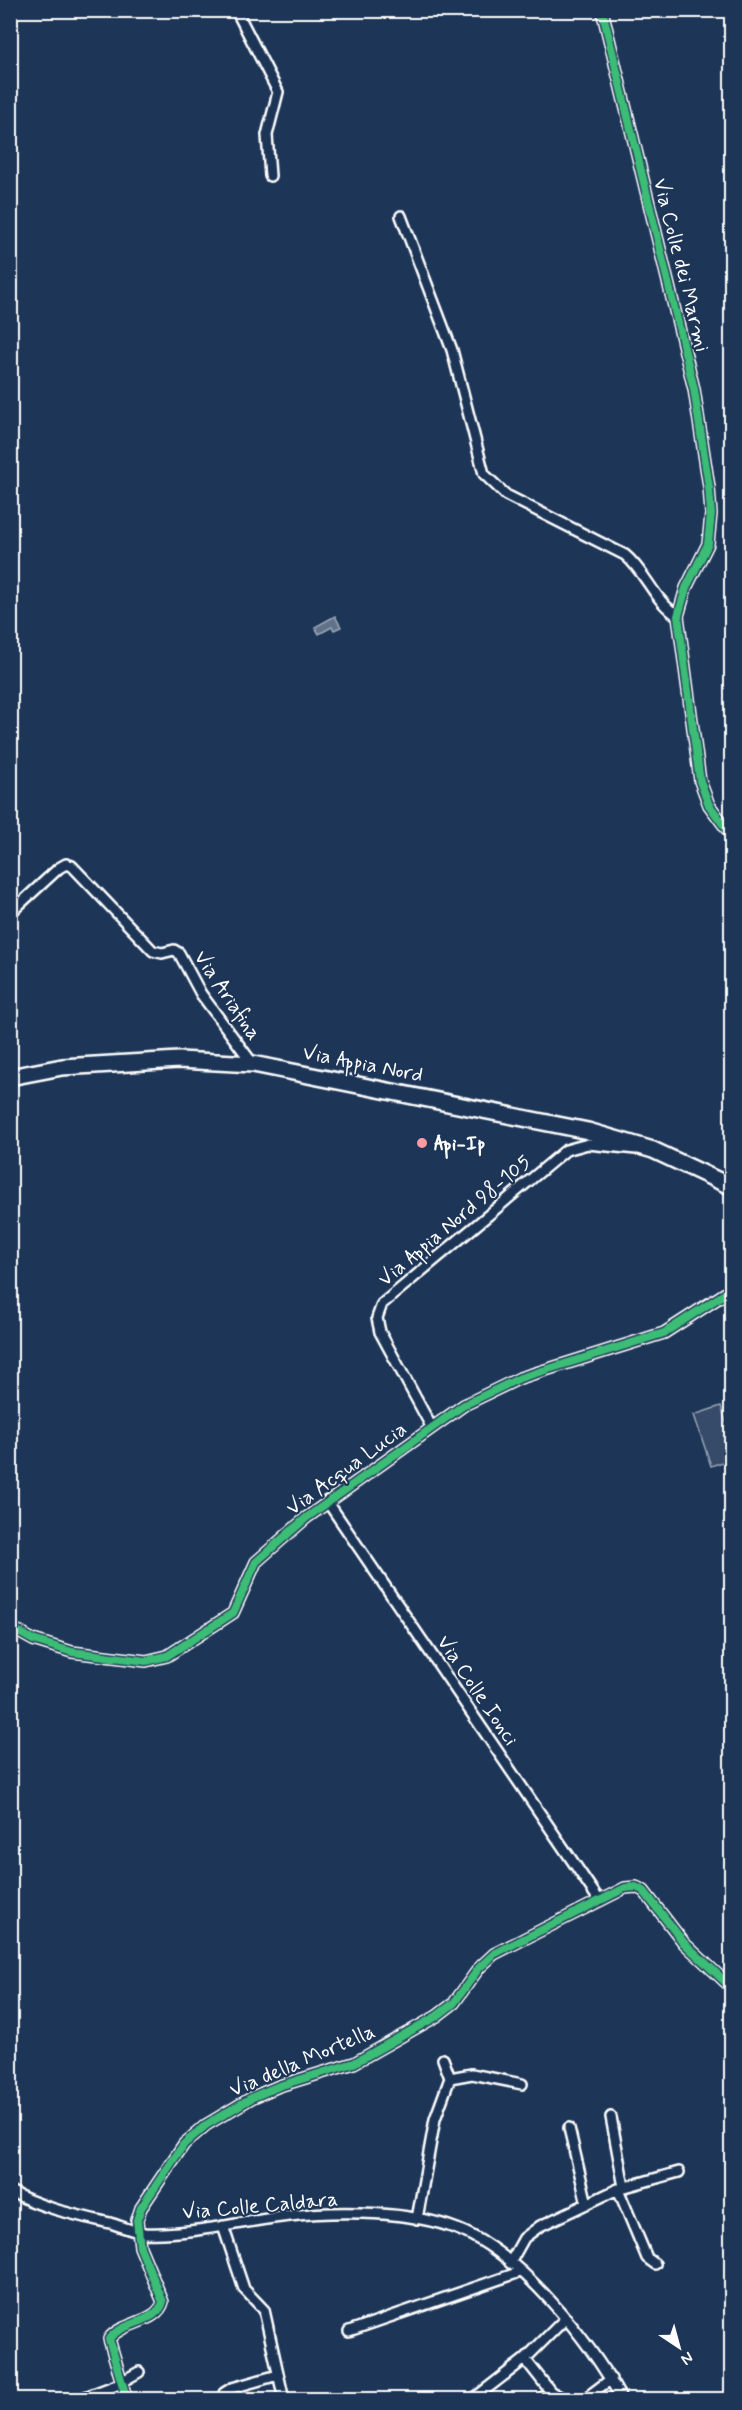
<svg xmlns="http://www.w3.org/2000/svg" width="742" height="2410" font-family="Mynerve,sans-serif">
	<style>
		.green { fill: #364b69; stroke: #9aa5b4; stroke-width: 1.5 }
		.water { fill: #617289; stroke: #a0aab8; stroke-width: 1.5 }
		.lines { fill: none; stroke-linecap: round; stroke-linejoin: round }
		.minor-casing { stroke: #fff; stroke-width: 14 }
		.primary-casing { stroke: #fff; stroke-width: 20 }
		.minor { stroke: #1d3557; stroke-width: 9 }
		.primary { stroke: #1d3557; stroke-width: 15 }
		.cycleway-casing { stroke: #1d3557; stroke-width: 11 }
		.cycleway { stroke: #3abd76; stroke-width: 8 }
		.poi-dot { fill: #ff9aa2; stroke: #1d3557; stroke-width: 2 }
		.labels { text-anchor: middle; stroke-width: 4.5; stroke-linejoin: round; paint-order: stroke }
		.street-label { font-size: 21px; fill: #fff; stroke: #1d3557 }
		.poi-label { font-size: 21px; font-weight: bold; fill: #fff; stroke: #1d3557; text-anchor: start }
	</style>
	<rect width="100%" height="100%" fill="#1d3557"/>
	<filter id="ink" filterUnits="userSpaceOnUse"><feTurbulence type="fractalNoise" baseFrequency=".0167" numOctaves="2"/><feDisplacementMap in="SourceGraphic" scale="12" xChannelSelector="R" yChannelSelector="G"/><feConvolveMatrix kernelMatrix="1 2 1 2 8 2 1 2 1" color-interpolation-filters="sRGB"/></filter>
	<g filter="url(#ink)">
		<!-- green -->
		<path class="green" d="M721,1406l10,32v21l-20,7 -17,-51z"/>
		<!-- water -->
		<path class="water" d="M335,616l6,11 -7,3 -2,-3 -13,7 -4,-7z"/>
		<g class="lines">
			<!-- minor casing -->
			<g class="minor-casing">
				<path id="minor" d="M236,10l42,82 -11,43 3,41
					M602,10l92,379 15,98 2,27 -3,30 -22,44 -8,28 22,165 9,24 23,31
					M401,216l51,134 32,124 22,21 119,60c21,17 29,46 53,61
					M10,913l49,-45 7,-4 6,2 81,85 9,2 12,-3 5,3 22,41 52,70
					M432,1428l-52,-96 -3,-14 5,-14 184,-154 22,-6 48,5
					M327,1501l272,399
					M10,1627l23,13 39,12 74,9 21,-5 66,-43 23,-51 50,-44 158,-113 56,-27 144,-45 68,-44
					M450,2078l22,-4 50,10
					M611,2117l13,70
					M569,2128l18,76
					M618,2189l29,69 8,6
					M10,2191c31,17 66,24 100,32 11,3 23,9 35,10 48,2 97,-12 145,-17 48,-6 121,-5 167,13 63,24 133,112 165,171
					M417,2219l18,-100 15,-41 -7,-19
					M223,2226l21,63 20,21 20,90
					M510,2263l14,-25 16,-12 78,-37 61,-17
					M349,2331l171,-59
					M551,2392l15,8
					M77,2400l37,-14 25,-14
					M127,2400l-18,-61c13,-18 48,-15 54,-37l-23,-55 -3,-27 4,-12 43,-64 22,-19 47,-28 26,-11 75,-23 83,-47 17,-13 25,-35 15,-14 131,-66 11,-1 8,4 40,52 48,45
					M223,2400l1,-7 8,-5 46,-13
					M472,2400l53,-41
					M540,2400l11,-8 -26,-33 41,-41
					M583,2400l28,-21"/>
			</g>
			<!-- primary casing -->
			<g class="primary-casing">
				<path id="primary" d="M10,1077l52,-10 117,-7 74,4 335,67 65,19 79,37"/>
			</g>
			<!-- minor -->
			<use href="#minor" class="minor"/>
			<!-- primary -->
			<use href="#primary" class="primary"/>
			<!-- cycleway casing -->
			<g class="cycleway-casing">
				<path id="cycleway" d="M602,10l92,379 15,98 2,27 -3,30 -22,44 -8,28 22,165 9,24 23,31
					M10,1627l23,13 39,12 74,9 21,-5 66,-43 23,-51 50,-44 158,-113 56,-27 144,-45 68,-44
					M127,2400l-18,-61c13,-18 48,-15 54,-37l-23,-55 -3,-27 4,-12 43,-64 22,-19 47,-28 26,-11 75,-23 83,-47 17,-13 25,-35 15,-14 131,-66 11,-1 8,4 40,52 48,45"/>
			</g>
			<!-- cycleway -->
			<use href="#cycleway" class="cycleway"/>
		</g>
	</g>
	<!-- markers -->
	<circle class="poi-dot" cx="422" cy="1143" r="6"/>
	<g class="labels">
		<!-- street labels -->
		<g class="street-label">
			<text transform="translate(682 265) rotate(76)" y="7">Via Colle dei Marmi</text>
			<text transform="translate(228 995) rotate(56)" y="7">Via Ariafina</text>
			<text transform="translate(363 1063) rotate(11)" y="7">Via Appia Nord</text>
			<text transform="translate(454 1220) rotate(-40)" y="7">Via Appia Nord 98-105</text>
			<text transform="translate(346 1468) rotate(-36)" y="7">Via Acqua Lucia</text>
			<text transform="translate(478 1690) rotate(56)" y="7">Via Colle Ionci</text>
			<text transform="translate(302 2060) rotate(-23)" y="7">Via della Mortella</text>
			<text transform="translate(260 2205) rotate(-5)" y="7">Via Colle Caldara</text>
		</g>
		<!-- poi labels -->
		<g class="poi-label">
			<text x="434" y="1150">Api-Ip</text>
		</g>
	</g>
	<!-- margin -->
	<rect width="742" height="2410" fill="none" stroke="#1d3557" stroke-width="36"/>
	<rect x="18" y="18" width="706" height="2374" fill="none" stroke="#fff" stroke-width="2" filter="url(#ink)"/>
	<!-- north arrow -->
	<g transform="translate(679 2347) rotate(144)" stroke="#1d3557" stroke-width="4.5" paint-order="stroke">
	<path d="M0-4.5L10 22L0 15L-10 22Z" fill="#ffffff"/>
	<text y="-9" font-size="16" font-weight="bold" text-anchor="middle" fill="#ffffff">N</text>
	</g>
</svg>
